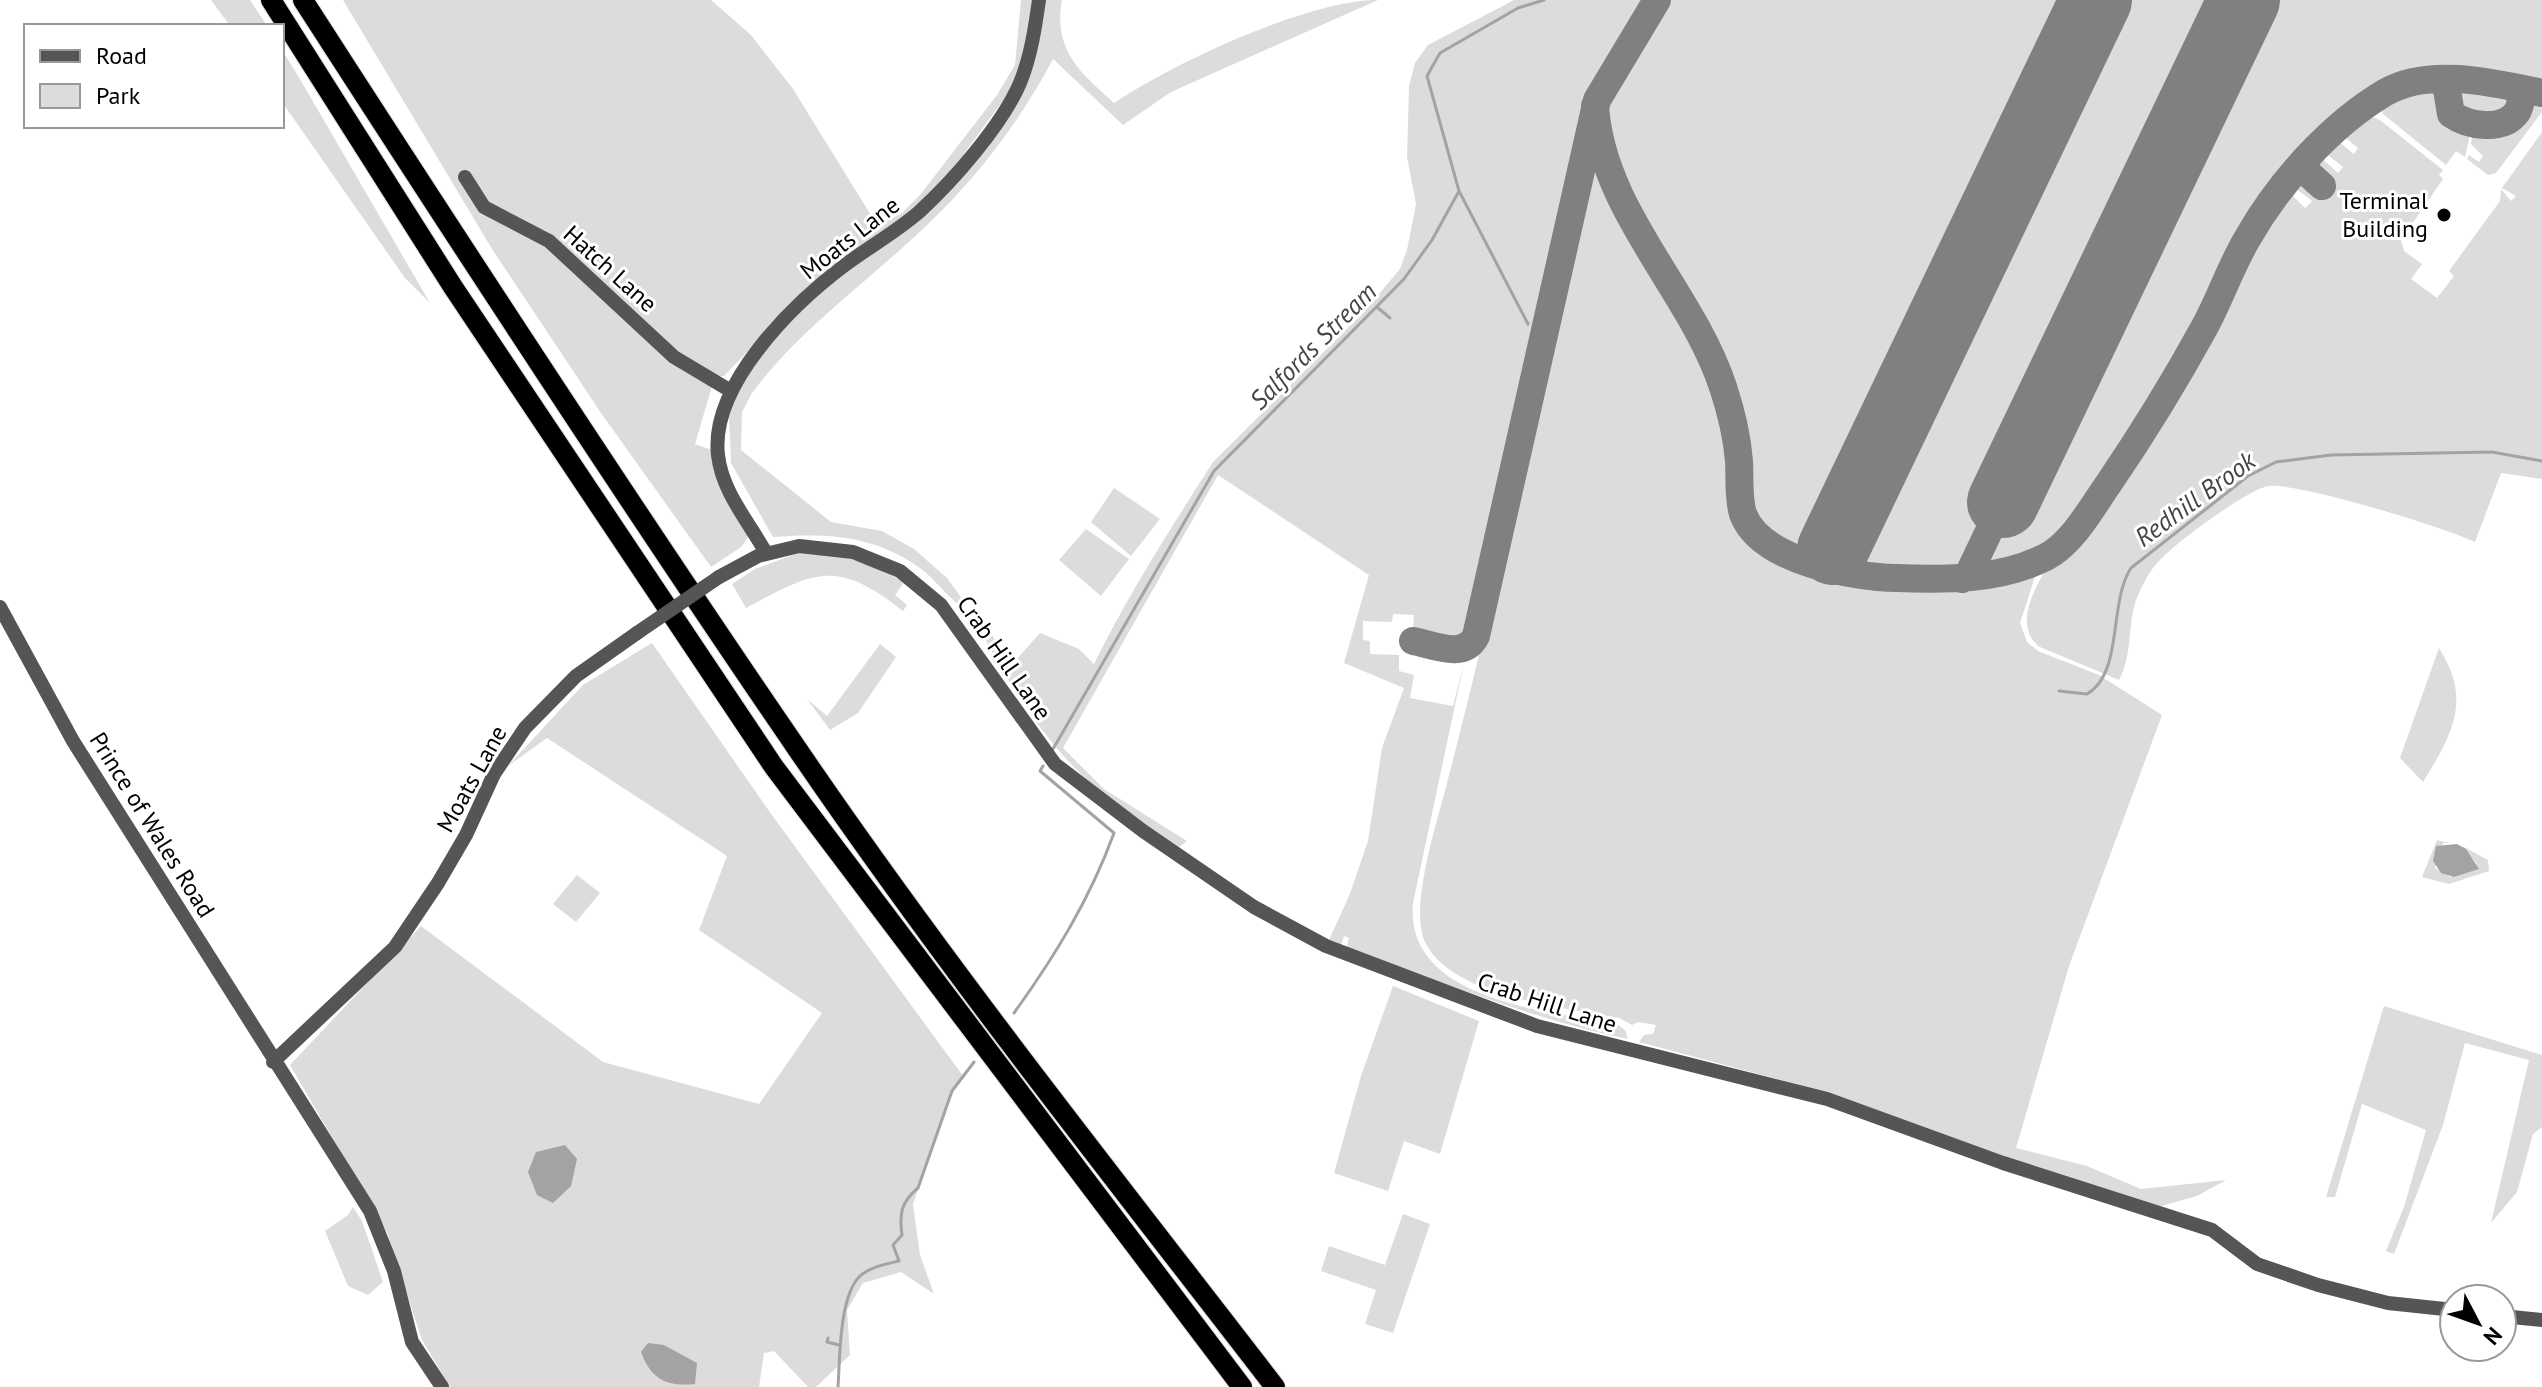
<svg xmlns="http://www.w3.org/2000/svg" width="2542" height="1387" font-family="'PT Sans',sans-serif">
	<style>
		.green { fill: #dcdcdc }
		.water { fill: #a3a3a3 }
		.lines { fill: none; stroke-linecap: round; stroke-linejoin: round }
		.stream { stroke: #a3a3a3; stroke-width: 3 }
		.taxiway { stroke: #808080; stroke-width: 28 }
		.runway { stroke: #808080; stroke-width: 72 }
		.highway-casing { stroke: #dbdbdb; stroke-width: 22 }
		.minor { stroke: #555; stroke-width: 14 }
		.highway { stroke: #000; stroke-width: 20 }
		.minor-bridge { stroke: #555; stroke-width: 14 }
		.poi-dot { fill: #000; stroke: #fff; stroke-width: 3 }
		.labels { text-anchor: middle; stroke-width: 6; stroke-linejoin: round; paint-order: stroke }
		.poi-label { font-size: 24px; fill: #000; stroke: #fff; text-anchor: end }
		.street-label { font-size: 24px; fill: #000; stroke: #fff }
		.water-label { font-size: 26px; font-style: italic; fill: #444; stroke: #fff }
	</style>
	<rect width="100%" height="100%" fill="#fff"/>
	<!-- green -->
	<path class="green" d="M211,0h39l17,26h-37z
		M343,0h368l40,35 42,54 84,136 24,-11 19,-19 77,-100 18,-30 6,-65h12l-8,60 -15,31 -50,68 -26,31 -157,131 -53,55h-9l-20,68 17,6 38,84 -9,13 -30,20 -110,-154 -109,-164z
		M1044,0h18c-9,50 18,72 52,103 60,-40 194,-103 264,-103l-207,92 -48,33 -70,-66c-34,64 -76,119 -129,169 -57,54 -125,102 -172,165l-10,19 -1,38 90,72 51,9 32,18 33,29 19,26 -5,2c-16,-11 -26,-27 -41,-38 -46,-33 -93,-35 -147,-31l-42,-74 -2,-47 7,-24 27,-40 39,-42 35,-33 47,-32 115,-119z
		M1514,0h136l-63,102 -84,396 -34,138 -2,3 -54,-10 1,-14 -21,-1 -1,8 -29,-1v19l7,1v13l29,1v16l15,4 -4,23 43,8 11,-43 -51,240c-9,98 136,108 204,121l8,6 3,9c-97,-20 -188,-58 -281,-92l2,-9 -5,-2 -3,9 -12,-5 20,-44 19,-55 14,-93 22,-60 -60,-25 25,-88 -151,-100 -155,273 41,41 83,52 -9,7c-30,-22 -64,-42 -90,-67 -50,-47 -82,-102 -114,-162l6,-8 29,57 31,-35 39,16 15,15c35,-71 77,-136 119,-202l149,-148 38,-45 7,-19 9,-46 -9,-47 2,-71 6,-23 13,-18z
		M1665,0h877v85c-40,-7 -92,-22 -132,-11 -58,16 -134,99 -163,150 -22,37 -35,77 -56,114 -26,46 -54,91 -83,134 -16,24 -35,61 -60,76 -43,26 -105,27 -154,23 -53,-4 -105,-14 -142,-56l-9,-84 -18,-54 -17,-41 -81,-142 -24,-77 2,-23z
		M282,50l15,24 133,229 -25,-25 -123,-176z
		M2425,88l11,4 10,25 18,10 -1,7 7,1 -5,22 -9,-6 -10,14 -63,-51 -2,-10 23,-12z
		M2462,89l46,6 3,12 -21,12 -30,-5 -7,-14 4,-9z
		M2534,99l7,5 1,8 -46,61 -8,2 -21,-16 2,-4 10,7 4,-6 -12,-12 1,-8h7l1,-6 29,-4z
		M2366,115l14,5 63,50 -4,5 4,4 -42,61 3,11 18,13 -11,15 26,19 17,-22 -5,-5 51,-70 1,-12 10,12 5,-5 -14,-8 40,-56v347l-41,-6 -26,69c-32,-15 -175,-59 -206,-56 -19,2 -91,55 -106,71 -9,8 -16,19 -21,30 -17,29 -7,64 -23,93l-79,-33c-24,-18 -10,-49 2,-71 8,-14 24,-23 33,-36 33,-44 64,-90 93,-136 43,-69 68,-151 121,-212l16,16 7,-7 -18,-14 10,-13 19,17 4,-7 -19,-14 12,-13 18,16 5,-6 -19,-15 13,-12 17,14 4,-6 -16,-13z
		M1595,162l7,6 20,45 71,126 21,44 15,56 5,68 14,27 46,33 43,13 117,7 77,-15 4,5 -15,46 7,19 11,9 61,24 63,40 -93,251 -53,182 71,18 54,23 85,-9 -29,16 -43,12 -362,-125 -153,-41 5,-7 9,-1 3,-9 -18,-3 -6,3 -13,-7c-54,-11 -164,-20 -193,-74 -19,-34 13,-127 22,-165 53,-200 91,-405 137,-607l4,-9z
		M1114,488l46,31 -29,37 -40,-34z
		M1086,529l43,30 -28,37 -42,-36z
		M798,553c43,0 68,8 106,29l-9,13 12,10 -4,6c-66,-52 -87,-41 -157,-3l-14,-24 23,-15z
		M652,643l117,168 194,265 -11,15 -39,113 7,51 14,39 -33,-22 -38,11 -16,27 3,45 -34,32h-8l-34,-36 -10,2 -5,34h-309l-28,-47 -35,-108 -97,-167 131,-139 182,136 156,42 63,-91 -123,-83 28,-74 -180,-118 -39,28 75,-81z
		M880,644l16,13 -38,56 -28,17 -23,-31 20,17z
		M2439,648c33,52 14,85 -16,134l-23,-24z
		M2437,840l13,3h-7l-8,25 16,9 26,-13 -15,-18 26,14 1,11 -40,13 -27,-7z
		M577,875l23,18 -24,29 -23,-18z
		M1393,986l86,35 -39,133 -36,-13 -16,50 -54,-18 27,-97z
		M2384,1006l158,49v72l-9,7 -16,58 -26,31 38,-163 -64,-17 -22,82 -49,129 -8,-3 18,-44 22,-77 -64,-26 -27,93h-9z
		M353,1207l9,14 21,61 -15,13 -20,-9 -23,-55 23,-16z
		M1403,1214l27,10 -37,109 -28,-9 11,-34 -55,-19 8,-25 56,19z"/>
	<!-- water -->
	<path class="water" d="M2457,844l9,5 13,20 -25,8 -13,-4 -8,-12 3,-15z
		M565,1145l12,14 -6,27 -18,17 -16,-8 -9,-23 8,-20z
		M648,1343l16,2 33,18 -2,21c-29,3 -44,-5 -54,-32z"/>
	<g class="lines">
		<!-- stream -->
		<path class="stream" d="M1378,308l12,10
			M1528,324l-69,-133 -32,-115 13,-23 78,-45 26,-8
			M2059,691l28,3c37,-22 21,-91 44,-126l117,-92 28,-14 55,-7 161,-3 50,9
			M1053,749l161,-278 190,-192 28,-39 27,-49
			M1014,1013c41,-57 76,-114 100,-180l-74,-62 3,-5
			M828,1338l-1,4 12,3
			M838,1387c2,-28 1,-89 21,-110 10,-10 27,-13 40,-16l-6,-16 9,-10c-3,-21 -1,-33 16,-47l34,-97 22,-29"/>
		<!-- taxiway -->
		<path class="taxiway" d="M2440,80l6,4 5,30c17,12 52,18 66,-2 5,-8 2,-16 11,-21
			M1595,106c7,106 96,184 128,281 8,24 14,49 16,74 1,17 -1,37 4,53 18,48 111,63 154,64 50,2 103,2 149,-21 27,-14 46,-50 63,-74 34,-50 66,-102 95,-155 16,-29 26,-60 43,-89 32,-56 83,-114 139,-147 44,-25 109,-9 156,1
			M2301,167l21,19
			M1962,579l7,-6 34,-71
			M1413,641c21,4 51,19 63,-5l121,-536 60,-100"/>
		<!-- runway -->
		<path class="runway" d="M2003,502l241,-502
			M1833,549l263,-549"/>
		<!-- highway casing -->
		<g class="highway-casing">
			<path id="highway" d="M271,0l182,287 321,480 468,620
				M303,0c163,253 327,505 497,753 149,218 314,425 475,634"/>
		</g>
		<!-- minor -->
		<path class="minor" d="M465,177l19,30 65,34 125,116 57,34
			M766,553c-17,-31 -44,-61 -48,-98 -8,-70 75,-151 127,-190 24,-18 51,-33 74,-53 34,-31 83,-87 101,-129 11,-27 15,-55 19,-83
			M719,577l39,-21 41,-10 54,6 47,19 41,34 114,159 88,67 111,76 72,39 211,80 290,73 176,64 209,67 45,34 61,21 70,18 66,7
			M0,607l73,134 297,470 24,60 18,71 30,45
			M273,1062l122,-115 43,-64 28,-48 28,-61 31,-46 51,-52 61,-43
			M2502,1316l40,4"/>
		<!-- highway -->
		<use href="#highway" class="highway"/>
		<!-- minor-bridge -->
		<path class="minor-bridge" d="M637,633l82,-56"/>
	</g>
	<!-- markers -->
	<circle class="poi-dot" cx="2444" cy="215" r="8"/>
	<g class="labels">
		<!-- poi labels -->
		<g class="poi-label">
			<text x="2428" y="209">Terminal<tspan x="2428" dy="28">Building</tspan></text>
		</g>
		<!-- street labels -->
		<g class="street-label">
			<text transform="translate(850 238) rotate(-38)" y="8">Moats Lane</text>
			<text transform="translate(610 269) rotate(42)" y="8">Hatch Lane</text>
			<text transform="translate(1004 658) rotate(55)" y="8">Crab Hill Lane</text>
			<text transform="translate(472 779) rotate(-61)" y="8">Moats Lane</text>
			<text transform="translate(152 825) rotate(58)" y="8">Prince of Wales Road</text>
			<text transform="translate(1547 1003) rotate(18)" y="8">Crab Hill Lane</text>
		</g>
		<!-- water labels -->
		<g class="water-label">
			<text transform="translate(1313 346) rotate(-45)" y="9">Salfords Stream</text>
			<text transform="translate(2195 499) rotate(-36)" y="9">Redhill Brook</text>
		</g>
	</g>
	<!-- legend -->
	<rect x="24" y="24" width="260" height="104" fill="#ffffff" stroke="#999999" stroke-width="2"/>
	<rect x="40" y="50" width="40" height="12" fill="#555555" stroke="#999999" stroke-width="2"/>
	<text x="96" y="64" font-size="24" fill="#000000">Road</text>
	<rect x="40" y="84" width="40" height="24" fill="#dcdcdc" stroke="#999999" stroke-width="2"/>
	<text x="96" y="104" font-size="24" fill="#000000">Park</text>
	<!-- north arrow -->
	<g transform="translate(2478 1323) rotate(131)"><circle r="38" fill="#ffffff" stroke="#999999" stroke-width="2"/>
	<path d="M0-6L14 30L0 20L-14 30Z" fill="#000000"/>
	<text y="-12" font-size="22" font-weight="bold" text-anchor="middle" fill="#000000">N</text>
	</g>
</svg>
